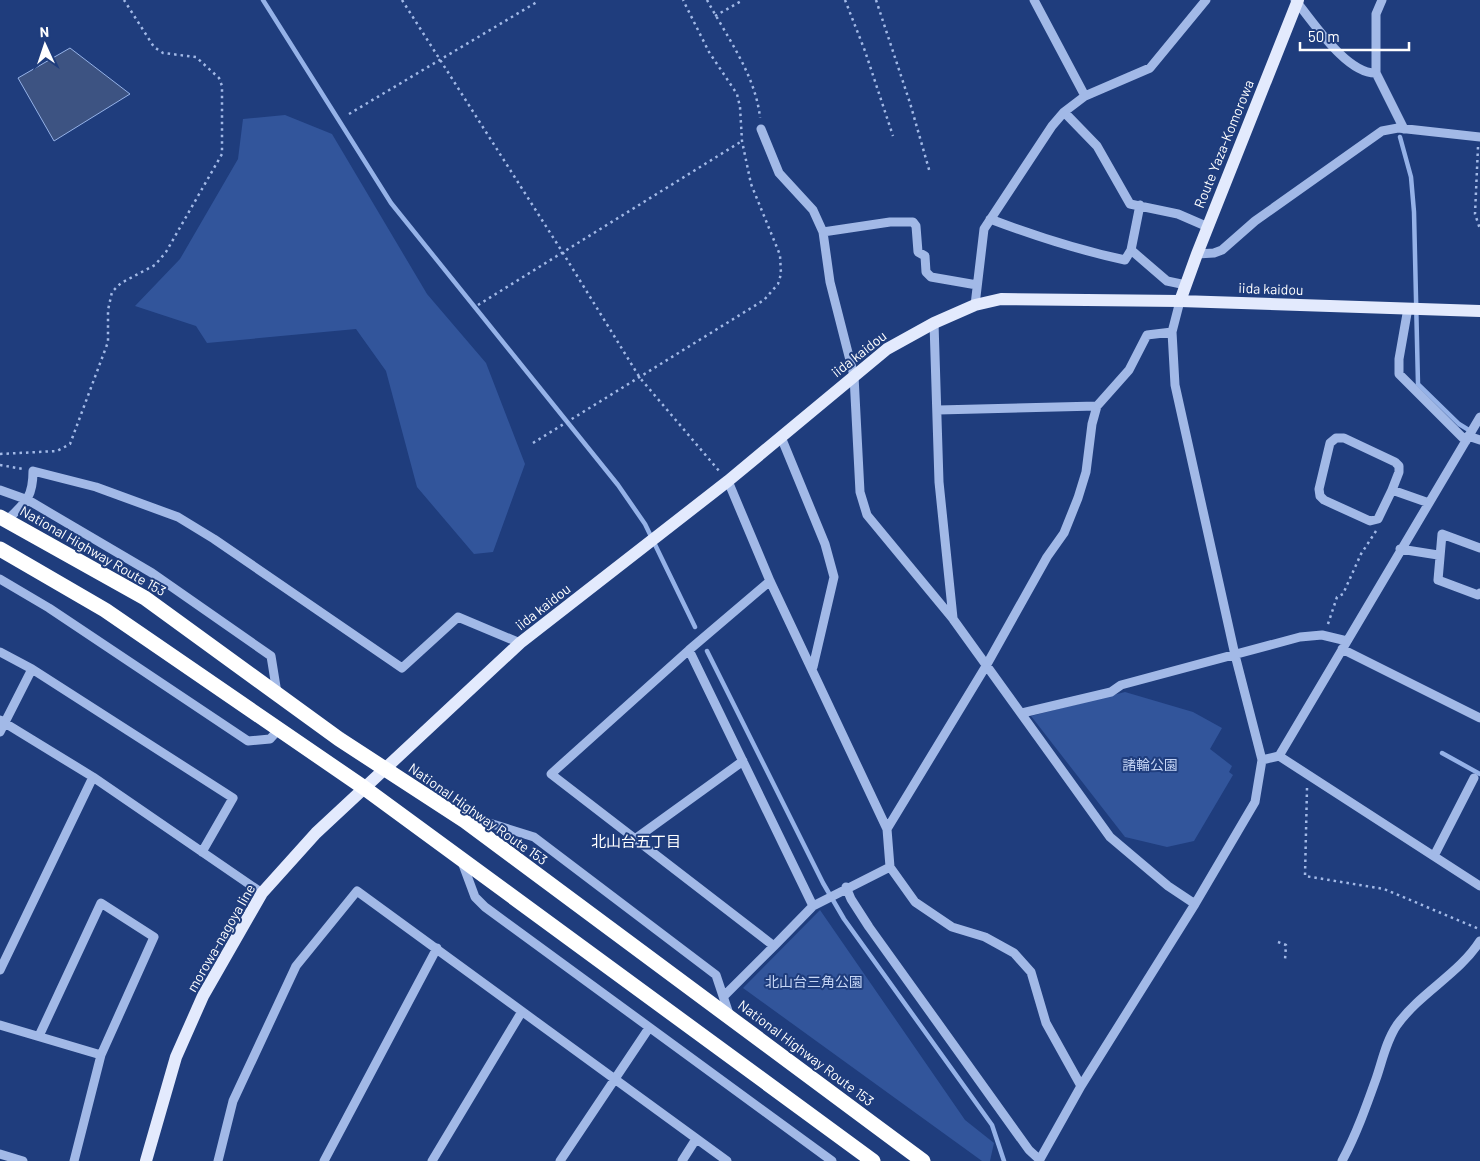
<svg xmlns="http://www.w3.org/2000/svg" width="1480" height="1161" font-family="Barlow,'Noto Sans JP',sans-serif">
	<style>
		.green { fill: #32559b }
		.water { fill: #3d5382; stroke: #95b2e8 }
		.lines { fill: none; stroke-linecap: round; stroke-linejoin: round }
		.stream { stroke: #95b2e8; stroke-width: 4.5 }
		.path { stroke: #a2b9e7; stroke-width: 2.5; stroke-dasharray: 2.5 4; stroke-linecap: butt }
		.minor { stroke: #a2b9e7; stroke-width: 9 }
		.major { stroke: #e3eafd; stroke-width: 12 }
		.highway { stroke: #fff; stroke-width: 15 }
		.labels { text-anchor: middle; stroke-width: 4; stroke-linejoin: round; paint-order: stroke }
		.street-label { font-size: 14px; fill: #fff; stroke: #1f3d7d }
		.park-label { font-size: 14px; fill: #c5d5f5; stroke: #1f3d7d }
		.neighbourhood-label { font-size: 15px; fill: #fff; stroke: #1f3d7d }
	</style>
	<rect width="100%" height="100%" fill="#1f3d7d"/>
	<!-- green -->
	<path class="green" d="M285,115l47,19 95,160 59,69 39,101 -32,88 -19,2 -57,-67 -31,-116 -30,-42 -149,14 -11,-17 -61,-20 45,-47 58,-100 5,-40z
		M1125,692l68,20 29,16 -12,21 22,17 -3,6 4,3 -39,66 -27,6 -42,-10 -94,-121z
		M820,910l145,210 29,23 -4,18h-8l-239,-173z"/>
	<!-- water -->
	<path class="water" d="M70,48l60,46 -76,47 -36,-63z"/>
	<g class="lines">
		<!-- stream -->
		<path class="stream" d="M263,0l128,203 227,282 27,39 50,103
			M1400,137l11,40 3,35 4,172 41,40 13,8
			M707,651l116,232 21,36 148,206 12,36
			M1442,753l38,21"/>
		<!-- path -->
		<path class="path" d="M402,0l161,253 77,125 80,94
			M707,0c20,37 49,76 53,118
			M845,0l20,51 28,85
			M876,0l34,103 20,70
			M715,16l28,-16
			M349,114l188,-112
			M1478,147l-3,67 5,15
			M478,305l264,-164
			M533,443l231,-143 14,-16 3,-10 -1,-19 -29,-71 -9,-43 -2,-34 -3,-13 -28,-42 -26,-52
			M0,454l57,-3 13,-7 38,-102v-32l4,-18 9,-9 34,-18 11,-13 56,-98v-68l-3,-8 -23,-21 -33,-4 -9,-6 -30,-47
			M0,465l23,4
			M1328,624l9,-27 6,-3 18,-40 15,-23
			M1307,788l-2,88 79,13 95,40
			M1278,942l8,3 -1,15"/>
		<!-- minor -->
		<path class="minor" d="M1034,0l51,96
			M1295,0c18,21 51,74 81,73
			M1382,0l-6,14v59l28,56
			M1064,112l33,34 33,58 48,10 30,13
			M761,129l18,44 34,37 10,22 7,50 24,94 6,116 7,23 86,104 157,218 58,49 27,18
			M1140,205l-9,45 36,31 19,4
			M990,219c45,17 88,31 135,41l6,-10
			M823,232l67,-10h23l3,4 2,26 7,4 1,16 5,5 46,8
			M1197,254l17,-1 8,-3 33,-29 127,-90 16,-3 82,9
			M975,305l9,-76 68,-103 12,-14 21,-16 65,-28 56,-68
			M1408,308l-9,51v15l67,67
			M934,323l5,159 14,136
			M938,410l159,-4
			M1468,436l12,4
			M781,437l44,107 9,33 -21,90
			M728,481l42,100 117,248 3,38 25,35 37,25 33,10 29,16 17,19 15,51 35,63
			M0,490l28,10 124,73 119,83 6,37
			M1392,490l7,-18v-6l-4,-4 -51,-24h-8l-6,5 -11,46 1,7 4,4 46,21 8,-2 14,-29 37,13
			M7,520c18,-17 26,-22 26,-49l63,16 82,30 36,22 188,129 56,-51 62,26
			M1480,548l-38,-14 -4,46 40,15 2,-2
			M1400,549l38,6
			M0,579l49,29 199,133 22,-2 9,-10
			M770,581l-81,69 -138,124 223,172 39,-40 77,-39
			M1342,649l138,69
			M689,650l124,256
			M0,652l32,17 201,129 -31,54
			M1022,713l89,-21 10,-7 179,-48 22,-2 25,6
			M0,720l93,57 169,116
			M0,732l32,-63
			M1279,756l201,130
			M1262,760l17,-4 201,-339
			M468,821l18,1 48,15 182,138 14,42
			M887,829l99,-163 61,-109 17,-24 14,-35 8,-26 6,-48 5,-18 32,-36 18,-35 25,-3
			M635,839l108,-78
			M1434,856l40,-78
			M462,862l13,35 10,10 347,254
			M846,887l5,12 18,28 160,223 11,10
			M0,970l93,-193
			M724,996l50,-50
			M0,1025l101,30 -27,106
			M39,1036l62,-133 53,34 -53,118
			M0,1154l23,7
			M218,1161l15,-60 63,-135 61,-75 370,270
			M324,1161l113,-213
			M432,1161l89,-148
			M560,1161l89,-133
			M682,1161l14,-22
			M1039,1161l42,-75 114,-182 60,-102 7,-42 -27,-105 -60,-270 -3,-53 8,-31
			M1342,1161c14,-26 24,-54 34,-82 6,-17 10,-38 21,-54 24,-33 62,-51 83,-84"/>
		<!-- major -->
		<path class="major" d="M1180,301l17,-47 101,-254
			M146,1161l30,-104 27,-61 59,-103 54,-60 204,-190 208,-162 159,-132 47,-26 41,-18 26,-6 179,2 300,10"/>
		<!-- highway -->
		<path class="highway" d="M0,517l145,81 194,141 126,82 458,340
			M0,549l105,61 258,177 510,374"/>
	</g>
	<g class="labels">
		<!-- street labels -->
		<g class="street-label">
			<text transform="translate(1224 144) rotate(-68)" y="5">Route Yaza-Komorowa</text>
			<text transform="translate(1271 289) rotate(2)" y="5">iida kaidou</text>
			<text transform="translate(859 354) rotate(-38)" y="5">iida kaidou</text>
			<text transform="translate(93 551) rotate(30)" y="5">National Highway Route 153</text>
			<text transform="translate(543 607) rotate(-38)" y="5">iida kaidou</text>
			<text transform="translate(478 814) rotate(35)" y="5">National Highway Route 153</text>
			<text transform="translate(221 938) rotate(-60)" y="5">morowa-nagoya line</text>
			<text transform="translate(806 1053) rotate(37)" y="5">National Highway Route 153</text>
		</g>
		<!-- park labels -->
		<g class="park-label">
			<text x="1150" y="770">諸輪公園</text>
			<text x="814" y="987">北山台三角公園</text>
		</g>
		<!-- neighbourhood labels -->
		<g class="neighbourhood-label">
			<text x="636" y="847">北山台五丁目</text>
		</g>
	</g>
	<!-- north arrow -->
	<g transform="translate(45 45) rotate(357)" stroke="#1f3d7d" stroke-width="4" paint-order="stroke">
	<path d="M0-4L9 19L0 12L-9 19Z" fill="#ffffff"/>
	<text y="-8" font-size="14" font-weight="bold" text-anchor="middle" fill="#ffffff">N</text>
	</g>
	<!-- scale -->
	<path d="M1300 42v8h109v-8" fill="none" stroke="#ffffff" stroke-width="2.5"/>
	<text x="1308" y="42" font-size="15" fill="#ffffff" stroke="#1f3d7d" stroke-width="4" paint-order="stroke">50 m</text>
</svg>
